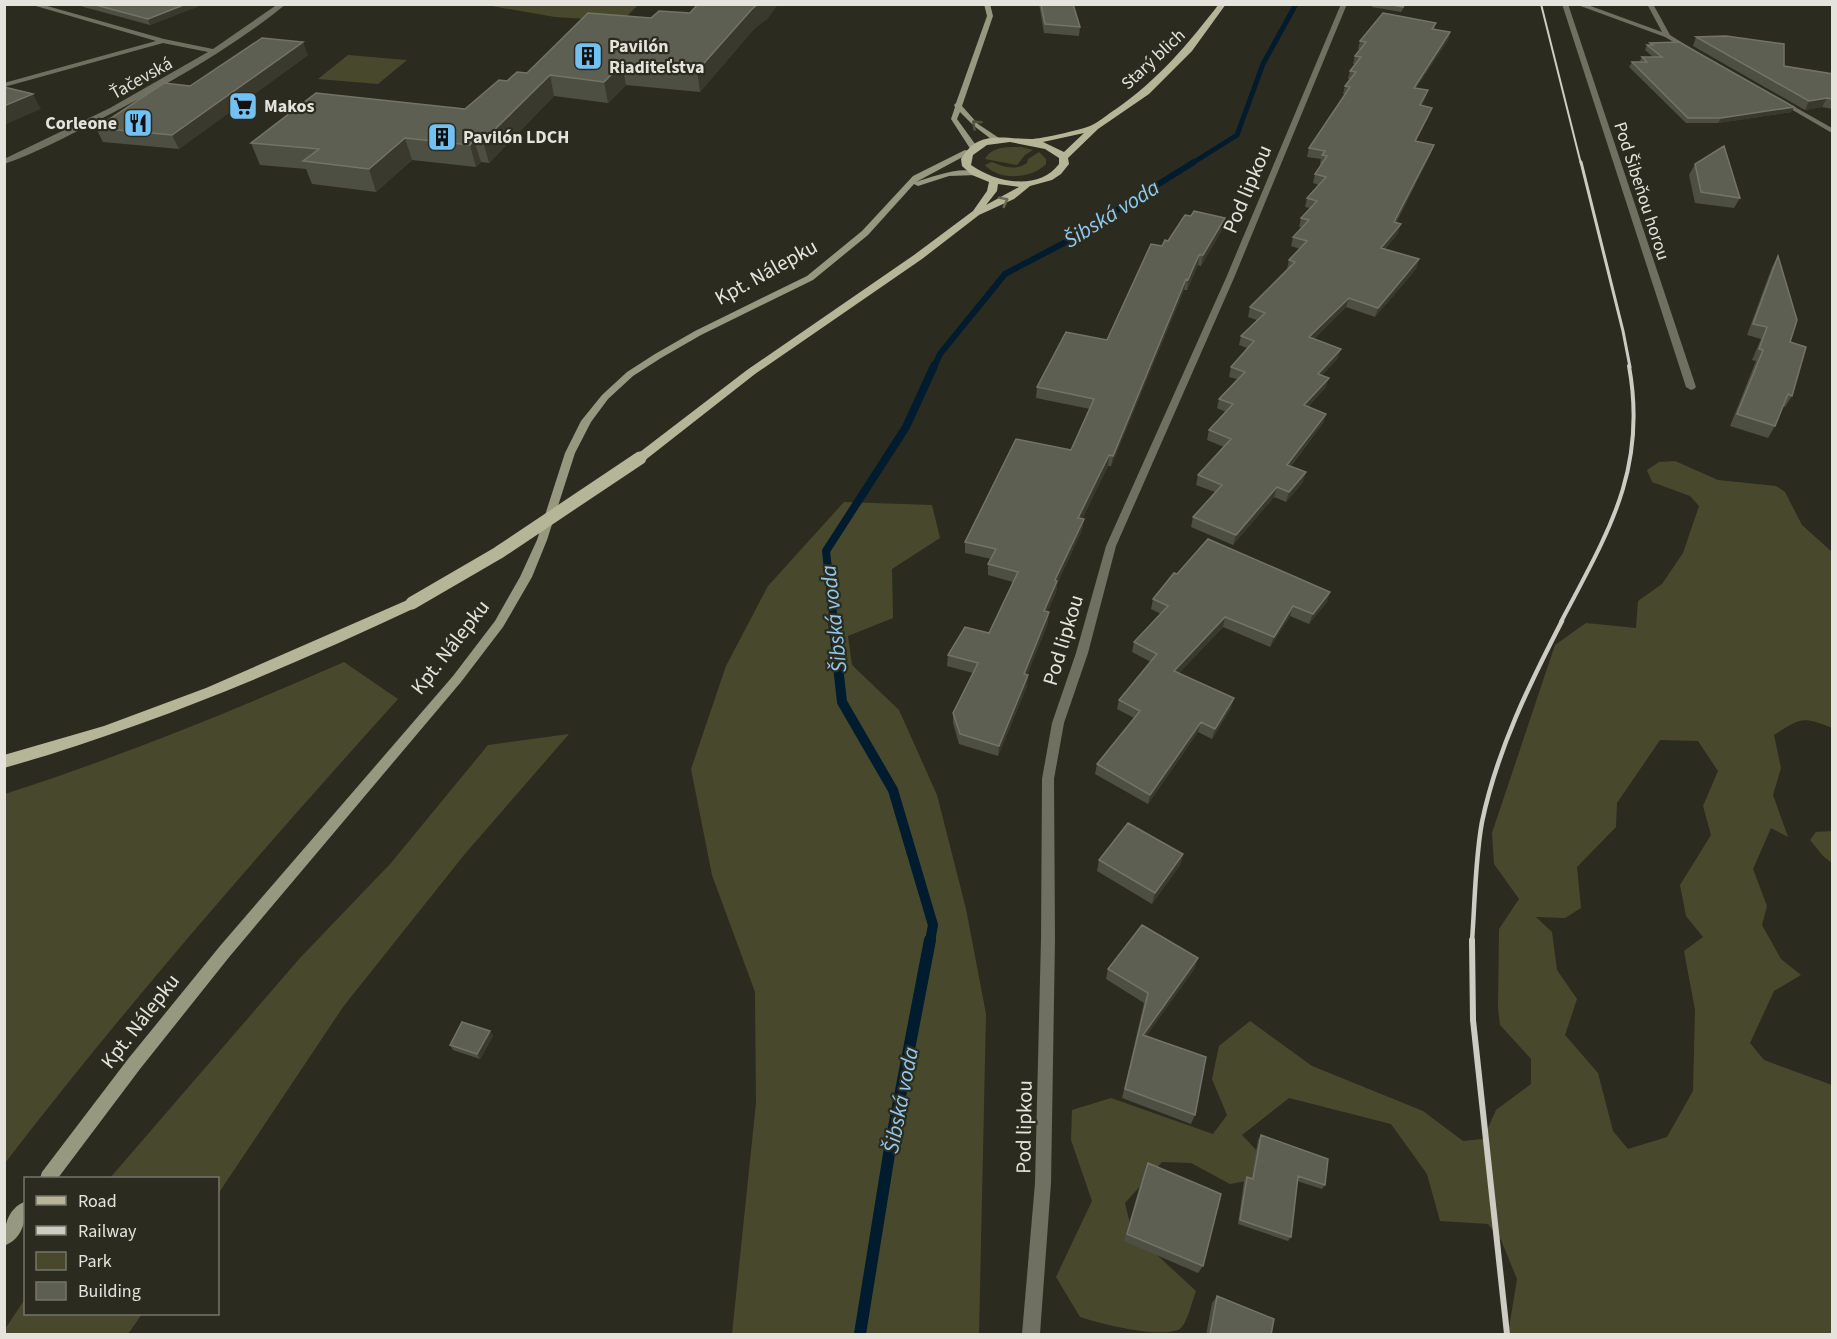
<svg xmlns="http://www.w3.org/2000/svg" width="1837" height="1339" font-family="'Source Sans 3',sans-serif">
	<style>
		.green { fill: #48492c; fill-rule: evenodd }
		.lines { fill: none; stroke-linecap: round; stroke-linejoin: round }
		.stream-far4 { stroke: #001c2e; stroke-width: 5 }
		.stream-far3 { stroke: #001c2e; stroke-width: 6 }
		.stream-far2 { stroke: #001c2e; stroke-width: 8 }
		.stream-far1 { stroke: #001c2e; stroke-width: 10 }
		.stream { stroke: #001c2e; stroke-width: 12 }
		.street { fill: #6f7061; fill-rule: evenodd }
		.secondary { fill: #969880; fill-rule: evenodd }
		.primary { fill: #b4b697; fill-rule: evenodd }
		.rail-far4 { stroke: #ccccc3; stroke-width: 2 }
		.rail-far3 { stroke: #ccccc3; stroke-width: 3 }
		.rail-far2 { stroke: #ccccc3; stroke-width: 4 }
		.rail-far1 { stroke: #ccccc3; stroke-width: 4.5 }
		.rail { stroke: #ccccc3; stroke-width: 6 }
		.primary-bridge { stroke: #b4b697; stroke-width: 13 }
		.wall { fill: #4e4f43 }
		.shaded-wall { fill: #393a2d }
		.building { fill: #5e5f53; stroke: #737468; stroke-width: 1.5 }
		.oneway { stroke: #505241 }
		.oneway2 { stroke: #696a55 }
		.labels { text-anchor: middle; stroke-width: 4.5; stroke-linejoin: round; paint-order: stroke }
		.far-poi-label { font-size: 18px; font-weight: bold; fill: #e4e4dc; stroke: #2b2c1f; text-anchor: start }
		.far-street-label { font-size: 18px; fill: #e4e4dc; stroke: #2b2c1f }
		.street-label { font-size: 21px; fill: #e4e4dc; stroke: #2b2c1f }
		.water-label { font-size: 22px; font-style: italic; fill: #91caf1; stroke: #2b2c1f }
	</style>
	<rect width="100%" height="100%" fill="#2b2c1f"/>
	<!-- green -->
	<path class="green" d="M486,5h152l-16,16 -67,-4z
		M348,55l59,5 -29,24 -60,-5z
		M1021,147l12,3 -8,5 -8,10 -32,-6c7,-13 23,-12 36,-12z
		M1039,152l7,7v5c-14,15 -47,17 -61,1l7,-3c11,5 24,9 35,1l1,-4z
		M1675,461l43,19 58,6 9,6 17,33 30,27v176c-30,-12 -31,-10 -58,7l7,33 -8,27 15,42 -17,-9 -18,41 14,37 -5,19 19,34 20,16 -27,16 -24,52 14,17 68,25v249h-324l9,-55 -16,-39 -13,-16 -48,-3 -13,-47 -36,-50 -102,-26 -47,37 19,20 -4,24 -27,5 -39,-21 -29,-1 -37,41 7,29 64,59c-4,10 -8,31 -16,38 -20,10 -78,-5 -100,-12l-24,-40 36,-76 -21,-61 1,-30 39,-12 102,36 14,-19 -15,-36 7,-33 31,-25 62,45 111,45 40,30 20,-2 13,-29 35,-26v-25l-31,-34 -2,-17 1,-79 20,-30 -25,-35 -2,-31 63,-188 31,-22 50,5 2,-27 24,-17 21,-31 16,-47 -9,-10 -38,-14 -5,-12 12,-8zM1660,740l38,1 20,30 -15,35 8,29 -31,50 6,31 17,21 -19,14 11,59 -2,81 -26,46 -39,12 -15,-18 -15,-58 -33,-38 12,-36 -20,-29 -5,-38 -16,-15 29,1 16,-10 -4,-41 39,-40 1,-24z
		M844,502l88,3 8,33 -48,31 1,49 -45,18 4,29 47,45 38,85 29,114 20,105 -7,320h-247l24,-231 -1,-111 -43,-117 -21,-106 35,-103 42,-80z
		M344,662l54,37c-136,151 -269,303 -393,464v-369c115,-37 228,-83 339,-132z
		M569,734l-105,121 -121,152 -125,187v-16h-108l190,-220 91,-95 97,-118z
		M1832,831v32l-9,-7 -13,-16 6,-8z
		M25,1299l1,15h116l-14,20h-123v-5z"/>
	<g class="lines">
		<!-- stream-far4 -->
		<path class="stream-far4" d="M1191,164l46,-29 26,-71 33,-60"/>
		<!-- stream-far3 -->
		<path class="stream-far3" d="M934,367l6,-13 65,-80 59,-31 130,-81"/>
		<!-- stream-far2 -->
		<path class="stream-far2" d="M834,622l-8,-71 80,-124 28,-61"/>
		<!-- stream-far1 -->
		<path class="stream-far1" d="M833,621l9,81 51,88 40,135 -3,16"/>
		<!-- stream -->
		<path class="stream" d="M860,1334l30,-186 40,-208"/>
		<!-- street -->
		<path class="street" d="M29,4h11l124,35 49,10 65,-45h8c-56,46 -127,85 -191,118 -29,15 -59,31 -91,42v-5l106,-51 98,-56 -45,-9 -159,44v-4l152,-42z
			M1341,4h6l-113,274 -118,268 -28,107 -24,70 -10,56 1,160 -4,244 -11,151h-18l13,-151 6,-244 1,-160 10,-56 24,-70 30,-107 120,-268z
			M1562,4h6l128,383 -2,2 -3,1 -5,-3z
			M1575,4h10l77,28 -15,-28h6l17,31 24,15 -5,1 -24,-14z
			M1779,98l53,30v5l-55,-32 -1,-1z"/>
		<!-- secondary -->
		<path class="secondary" d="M984,4h6l3,12 -31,90 16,18 24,16 -7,2 -21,-16 -14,-14 -3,7 21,29 -4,2h-3l-20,-31 4,-12 -1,-2 2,-2 31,-87z
			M965,150l7,2 -56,30c16,-5 47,-17 62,-9l-1,2 -28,1 -31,10 -4,-2 -46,51 -55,45 -112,55 -40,23 -28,18 -25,23 -17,23 -16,31 -28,87 -15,37 -29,50 -42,55 -231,274 -90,113 -82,109h-18l2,-6 86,-113 92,-113 233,-270 42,-55 25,-44 17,-37 28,-87 16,-32 21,-26 25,-23 28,-18 40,-23 112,-55 55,-45 51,-55z
			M26,1201c0,18 -2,37 -22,45 0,-18 2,-37 22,-45z"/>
		<!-- primary -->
		<path class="primary" d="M1219,4h7l-34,47 -43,43 -51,35 -30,29 1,6 -8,10 -9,6 -22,6 -16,13 -35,16 -57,44 -167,115 -111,87h-8l-2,-3 2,-3 111,-85 167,-115 59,-44 14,-20 2,-9 -17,-7 -10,-9 -1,-7c17,-30 43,-20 70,-20 10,0 49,-9 59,-13 8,-3 18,-12 26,-17 42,-29 72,-65 103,-105zM1084,133l-20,19 -21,-10zM1010,142l35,7 14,9v6c-20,27 -63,19 -88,1l2,-10 14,-10zM998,184l21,3 -33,18 11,-14z
			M412,598l5,1 2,4 -2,4c-134,63 -270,120 -413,161v-13l100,-29 102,-38z"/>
		<!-- rail-far4 -->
		<path class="rail-far4" d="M1541,4l40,160"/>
		<!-- rail-far3 -->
		<path class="rail-far3" d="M1581,162l42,169 7,36"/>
		<!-- rail-far2 -->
		<path class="rail-far2" d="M1561,622c46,-88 87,-152 68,-256"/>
		<!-- rail-far1 -->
		<path class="rail-far1" d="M1472,941c3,-39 3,-81 10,-119 15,-72 47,-137 80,-201"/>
		<!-- rail -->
		<path class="rail" d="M1472,940l1,80 34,314"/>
		<!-- primary-bridge -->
		<path class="primary-bridge" d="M412,603l86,-50 142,-95"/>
	</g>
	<!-- wall -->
	<path class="wall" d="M73,4h131l-54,21z
		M698,4h80l-11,15 -13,10 -54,63 -74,-7 -18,18 -54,-7 -65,67 -8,-1 -5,5 -64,-7 -36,32 -64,-8 -6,-15 -46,-4 -9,-22 214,-34 42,-28 144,-63 39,-5z
		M1039,4h34l7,23 -1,9 -35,-3z
		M1373,4h33l-5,8 -29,-5z
		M1436,23l-2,6 16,3 -2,8 -32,48 9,11 -4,7 8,10 -13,25 15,12 -35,70 2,10 -13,16 34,10 -3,10 -41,48 -29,-10 -32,32 24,19 -16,17 4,12 -18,20 18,7 -3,9 -32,43 12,16 -17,20 -12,-5 -41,48 -42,-18 2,-10 22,-25 -19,-7 2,-10 26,-28 -17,-7 2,-10 17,-18 -9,-4 2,-9 18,-20 -8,-2 2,-10 16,-19 -8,-3 2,-9 16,-16 -9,-3 2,-10 37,-38 2,-9 11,-11 -9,-3 2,-9 9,-10h-3l2,-9 9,-10 -5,-1 2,-9 12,-13 -6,-2 2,-9 7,-10h-2l1,-5 -14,-2 2,-9 36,-53 -2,-1 2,-8 5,-7h-2l2,-8 5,-7h-2l2,-8 5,-7h-2l2,-8z
		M1696,37l88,29 49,8v35l-11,-2 -17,3 -112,-64z
		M1650,43l144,64 -3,5 -73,11h-32l-57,-56 3,-5h7l3,-5h11l-8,-7 2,-5h3z
		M308,55l-129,94 -76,-7 -7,-14z
		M1695,164l45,34 -6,10 -39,-5 -6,-28z
		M1191,216l34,2 -2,10 -22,38 -3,-1 -11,25h-3l-73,176h-3l-26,53h2l-2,11 -25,54 -1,8 -9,20 1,11 -21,52v11l-29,70 -39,-12 -6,-21v-10l20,-40 -26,-7 1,-11 41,-22 24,-51 -25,-7v-11l3,-5 -26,-6v-11l106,-92 19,-41 -54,-11 1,-11 70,-47 55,-94 6,-5z
		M1778,256l12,86 2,54 -7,11h-2l-8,19 -7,12 -38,-12 26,-65 -4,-1 9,-21 -14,-4 25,-68z
		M1177,574l150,28 -18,22 -19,-8 -20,31 -47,-20 -44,46 52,35 -19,31 -14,-7 -50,72 -53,-30 2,-10 37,-46 -17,-9 2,-9 32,-38 -19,-10 2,-10 27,-28 -10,-5 2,-10z
		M1183,854l-3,11 -28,39 -55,-33 2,-11z
		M1195,968l-49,68 49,79 -4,9 -69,-26 22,-95 -38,-24 2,-10z
		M490,1031l3,5 -13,23 -27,-9 -3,-5z
		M1261,1135l64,50 -3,4 -25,-8 -6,56 -3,4 -50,-17 6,-43 3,-4 4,2 7,-39z
		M1148,1163l55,103 -5,7 -74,-32 20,-70z
		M1217,1296l54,39h-65l6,-32z"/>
	<!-- shaded-wall -->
	<path class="shaded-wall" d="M186,4h18l-54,21 -2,-6z
		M758,4h20l-11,15 -13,10 -54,63 -3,-21 55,-62z
		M1450,32l-2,8 -37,56 3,-8z
		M303,42l5,13 -129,94 -7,-14z
		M622,64l4,21 -18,18 -4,-21z
		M550,75l4,21 -65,67 -6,-22z
		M1428,90l-3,9 -8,15 3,-9z
		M33,94l8,15 -37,16v-19z
		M1827,98l-5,9 -17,3 4,-9z
		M1794,107l-3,5 -73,11 3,-5z
		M1432,108l-3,8 -17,33 3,-8z
		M405,138l7,22 -36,32 -7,-23z
		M474,140l7,22 -5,5 -6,-22z
		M1434,145l-3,8 -40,78 3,-9z
		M1225,218l-2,10 -22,38 2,-11z
		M1401,224l-3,9 -20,24 3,-9z
		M1199,255l-1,10 -11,25 1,-10z
		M1419,259l-3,10 -41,48 3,-9z
		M1186,279l-2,11 -73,176 2,-10z
		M1349,298l-3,9 -39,40 2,-10z
		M1341,349l-3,9 -23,25 3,-9z
		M1329,378l-3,9 -25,28 3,-10z
		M1326,414l-3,9 -39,51 3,-9z
		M1109,455l-1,11 -31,63 1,-11z
		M1306,472l-3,10 -17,20 3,-10z
		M1277,487l-3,10 -41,48 3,-10z
		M1084,519l-2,11 -25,54 -1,8 -13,30 1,-11 11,-31z
		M1330,592l-3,10 -18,22 4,-10z
		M1293,606l-3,10 -20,31 4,-10z
		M1049,612l-1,11 -25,62 1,-11z
		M1225,617l-2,10 -51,54 2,-10z
		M1028,675l-1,11 -29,70 1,-10z
		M1234,698l-3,10 -19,31 3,-10z
		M1201,722l-3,10 -50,72 2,-9z
		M1183,854l-3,11 -28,39 3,-11z
		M1198,958l-3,10 -55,77 3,-10z
		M490,1031l3,5 -13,23 -3,-5z"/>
	<!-- building -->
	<path class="building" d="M92,4h94l-38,15z
		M698,4h60l-6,5 -55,62 -75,-7 -18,18 -54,-7 -67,66 -9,-1 -4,5 -65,-7 -36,31 -66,-8 16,-12 -68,-6 65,-50 149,16 34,-29 8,1 10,-9 10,1 61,-60 63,5 8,-7 31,2z
		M1041,4h32l7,23 -35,-3z
		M1387,4h17l-1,3z
		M1383,13l53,10 -4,6 18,3 -36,56 14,2 -8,15 12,3 -17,33 19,4 -40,77 7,2 -20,24 38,11 -41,49 -29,-10 -40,39 32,12 -23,25 11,4 -25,27 22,9 -39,51 19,7 -17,20 -12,-5 -41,48 -43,-18 29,-32 -24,-10 33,-36 -22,-9 24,-26 -14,-5 26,-27 -14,-5 23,-26 -13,-5 24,-23 -15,-6 45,-45 -6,-2 18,-19 -14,-4 16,-17 -8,-2 16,-17 -10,-3 19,-21 -11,-3 12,-18 -5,-1 3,-4 -16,-3 41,-61 -5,-1 11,-14 -6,-1 11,-14 -6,-1 11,-14 -6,-1z
		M1726,36l58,8v22l49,8v25l-6,-1 -18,3 -113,-64z
		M262,38l41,4 -131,93 -76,-7 68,-45 26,3z
		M1679,42l115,65 -73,11h-33l-56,-56h15l-5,-5h20l-15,-12h6l-3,-2z
		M4,87l29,7 -29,12z
		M1724,146l16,52 -39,-6 -6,-28z
		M1194,211l31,7 -22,37h-4l-11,25 -2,-1 -73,177 -4,-1 -31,63 6,1 -29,61 2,1 -13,30 5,1 -25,62 4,1 -29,71 -39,-12 -7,-21 25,-50 -30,-8 17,-28 24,6 29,-61 -30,-8 8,-15 -31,-7 51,-103 55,11 23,-51 -57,-12 29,-55 41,8 44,-96 11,2 3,-6 3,1 17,-26 6,1z
		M1778,256l19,64 -7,22 16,5 -14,49 -4,-2 -13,32 -38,-12 26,-64 -4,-1 8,-22 -14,-3z
		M1208,539l122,53 -17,22 -20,-8 -19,31 -49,-20 -51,54 60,27 -19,31 -14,-7 -51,73 -53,-31 43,-53 -21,-11 38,-46 -23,-12 34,-36 -15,-7 21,-26 3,1z
		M1128,823l55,31 -28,39 -56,-33z
		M1142,925l56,33 -55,77 63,22 -11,58 -70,-26 23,-96 -40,-24z
		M462,1022l28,9 -13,23 -27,-9z
		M1261,1135l67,24 -3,26 -27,-9 -7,61 -51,-17 7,-43 6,2z
		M1148,1163l73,31 -18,72 -76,-32z
		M1217,1296l57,23 -3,16h-61z"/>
	<!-- one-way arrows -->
	<defs><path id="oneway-chevron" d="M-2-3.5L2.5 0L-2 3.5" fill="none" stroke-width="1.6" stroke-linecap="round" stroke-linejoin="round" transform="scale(1.5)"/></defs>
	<use class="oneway" href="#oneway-chevron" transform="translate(976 124) rotate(-137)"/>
	<use class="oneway2" href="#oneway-chevron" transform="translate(1004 201) rotate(-27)"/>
	<!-- icons -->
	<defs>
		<g id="building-square" transform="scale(1.5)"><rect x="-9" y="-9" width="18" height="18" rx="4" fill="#71c1f5" stroke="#2b2c1f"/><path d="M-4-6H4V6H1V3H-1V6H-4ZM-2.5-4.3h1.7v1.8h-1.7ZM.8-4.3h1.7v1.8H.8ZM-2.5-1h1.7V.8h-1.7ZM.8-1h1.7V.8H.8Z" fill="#111"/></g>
		<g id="supermarket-square" transform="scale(1.5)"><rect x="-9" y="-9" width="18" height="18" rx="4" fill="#71c1f5" stroke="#2b2c1f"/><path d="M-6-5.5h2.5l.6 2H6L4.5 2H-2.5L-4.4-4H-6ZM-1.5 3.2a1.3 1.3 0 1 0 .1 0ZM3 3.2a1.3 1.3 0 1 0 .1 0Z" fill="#111"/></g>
		<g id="restaurant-square" transform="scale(1.5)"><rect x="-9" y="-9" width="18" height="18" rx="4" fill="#71c1f5" stroke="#2b2c1f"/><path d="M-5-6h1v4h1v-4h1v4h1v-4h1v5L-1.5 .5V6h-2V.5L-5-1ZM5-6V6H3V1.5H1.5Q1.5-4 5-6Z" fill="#111"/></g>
	</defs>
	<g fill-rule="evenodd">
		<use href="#building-square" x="588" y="56"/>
		<use href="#supermarket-square" x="243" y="106"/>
		<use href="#restaurant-square" x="138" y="123"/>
		<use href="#building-square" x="442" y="137"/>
	</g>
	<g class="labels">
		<!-- far-poi labels -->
		<g class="far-poi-label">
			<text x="609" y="52">Pavilón<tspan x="609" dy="21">Riaditeľstva</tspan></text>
			<text x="264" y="112">Makos</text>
			<text x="117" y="129" text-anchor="end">Corleone</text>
			<text x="463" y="143">Pavilón LDCH</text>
		</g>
		<!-- far-street labels -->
		<g class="far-street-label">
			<text transform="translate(1153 59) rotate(-43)" y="6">Starý blich</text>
			<text transform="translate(141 78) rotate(-29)" y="6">Ťačevská</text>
			<text transform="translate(1642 191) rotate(72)" y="6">Pod Šibeňou horou</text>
		</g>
		<!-- street labels -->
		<g class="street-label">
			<text transform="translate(1247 189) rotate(-67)" y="7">Pod lipkou</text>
			<text transform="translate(766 272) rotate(-29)" y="7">Kpt. Nálepku</text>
			<text transform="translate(1063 640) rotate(-73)" y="7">Pod lipkou</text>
			<text transform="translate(450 647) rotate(-52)" y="7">Kpt. Nálepku</text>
			<text transform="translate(140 1021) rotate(-52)" y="7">Kpt. Nálepku</text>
			<text transform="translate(1024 1127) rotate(-89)" y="7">Pod lipkou</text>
		</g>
		<!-- water labels -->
		<g class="water-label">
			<text transform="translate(1111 213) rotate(-32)" y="8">Šibská voda</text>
			<text transform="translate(833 619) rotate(-96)" y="8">Šibská voda</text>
			<text transform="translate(900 1100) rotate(-79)" y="8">Šibská voda</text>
		</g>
	</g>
	<!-- border -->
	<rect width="1837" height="1339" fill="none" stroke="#e4e4dc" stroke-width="12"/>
	<!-- legend -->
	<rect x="24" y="1177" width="195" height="138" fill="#2b2c1f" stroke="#75766b" stroke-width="1.5"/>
	<rect x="36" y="1196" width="30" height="9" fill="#b4b697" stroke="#75766b" stroke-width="1.5"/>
	<text x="78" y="1207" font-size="18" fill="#e4e4dc">Road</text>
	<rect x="36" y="1226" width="30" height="9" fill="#ccccc3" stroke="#75766b" stroke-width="1.5"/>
	<text x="78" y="1237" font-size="18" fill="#e4e4dc">Railway</text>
	<rect x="36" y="1252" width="30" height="18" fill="#48492c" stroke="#75766b" stroke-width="1.5"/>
	<text x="78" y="1267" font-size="18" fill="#e4e4dc">Park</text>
	<rect x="36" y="1282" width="30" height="18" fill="#5e5f53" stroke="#75766b" stroke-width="1.5"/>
	<text x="78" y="1297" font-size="18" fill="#e4e4dc">Building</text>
</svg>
